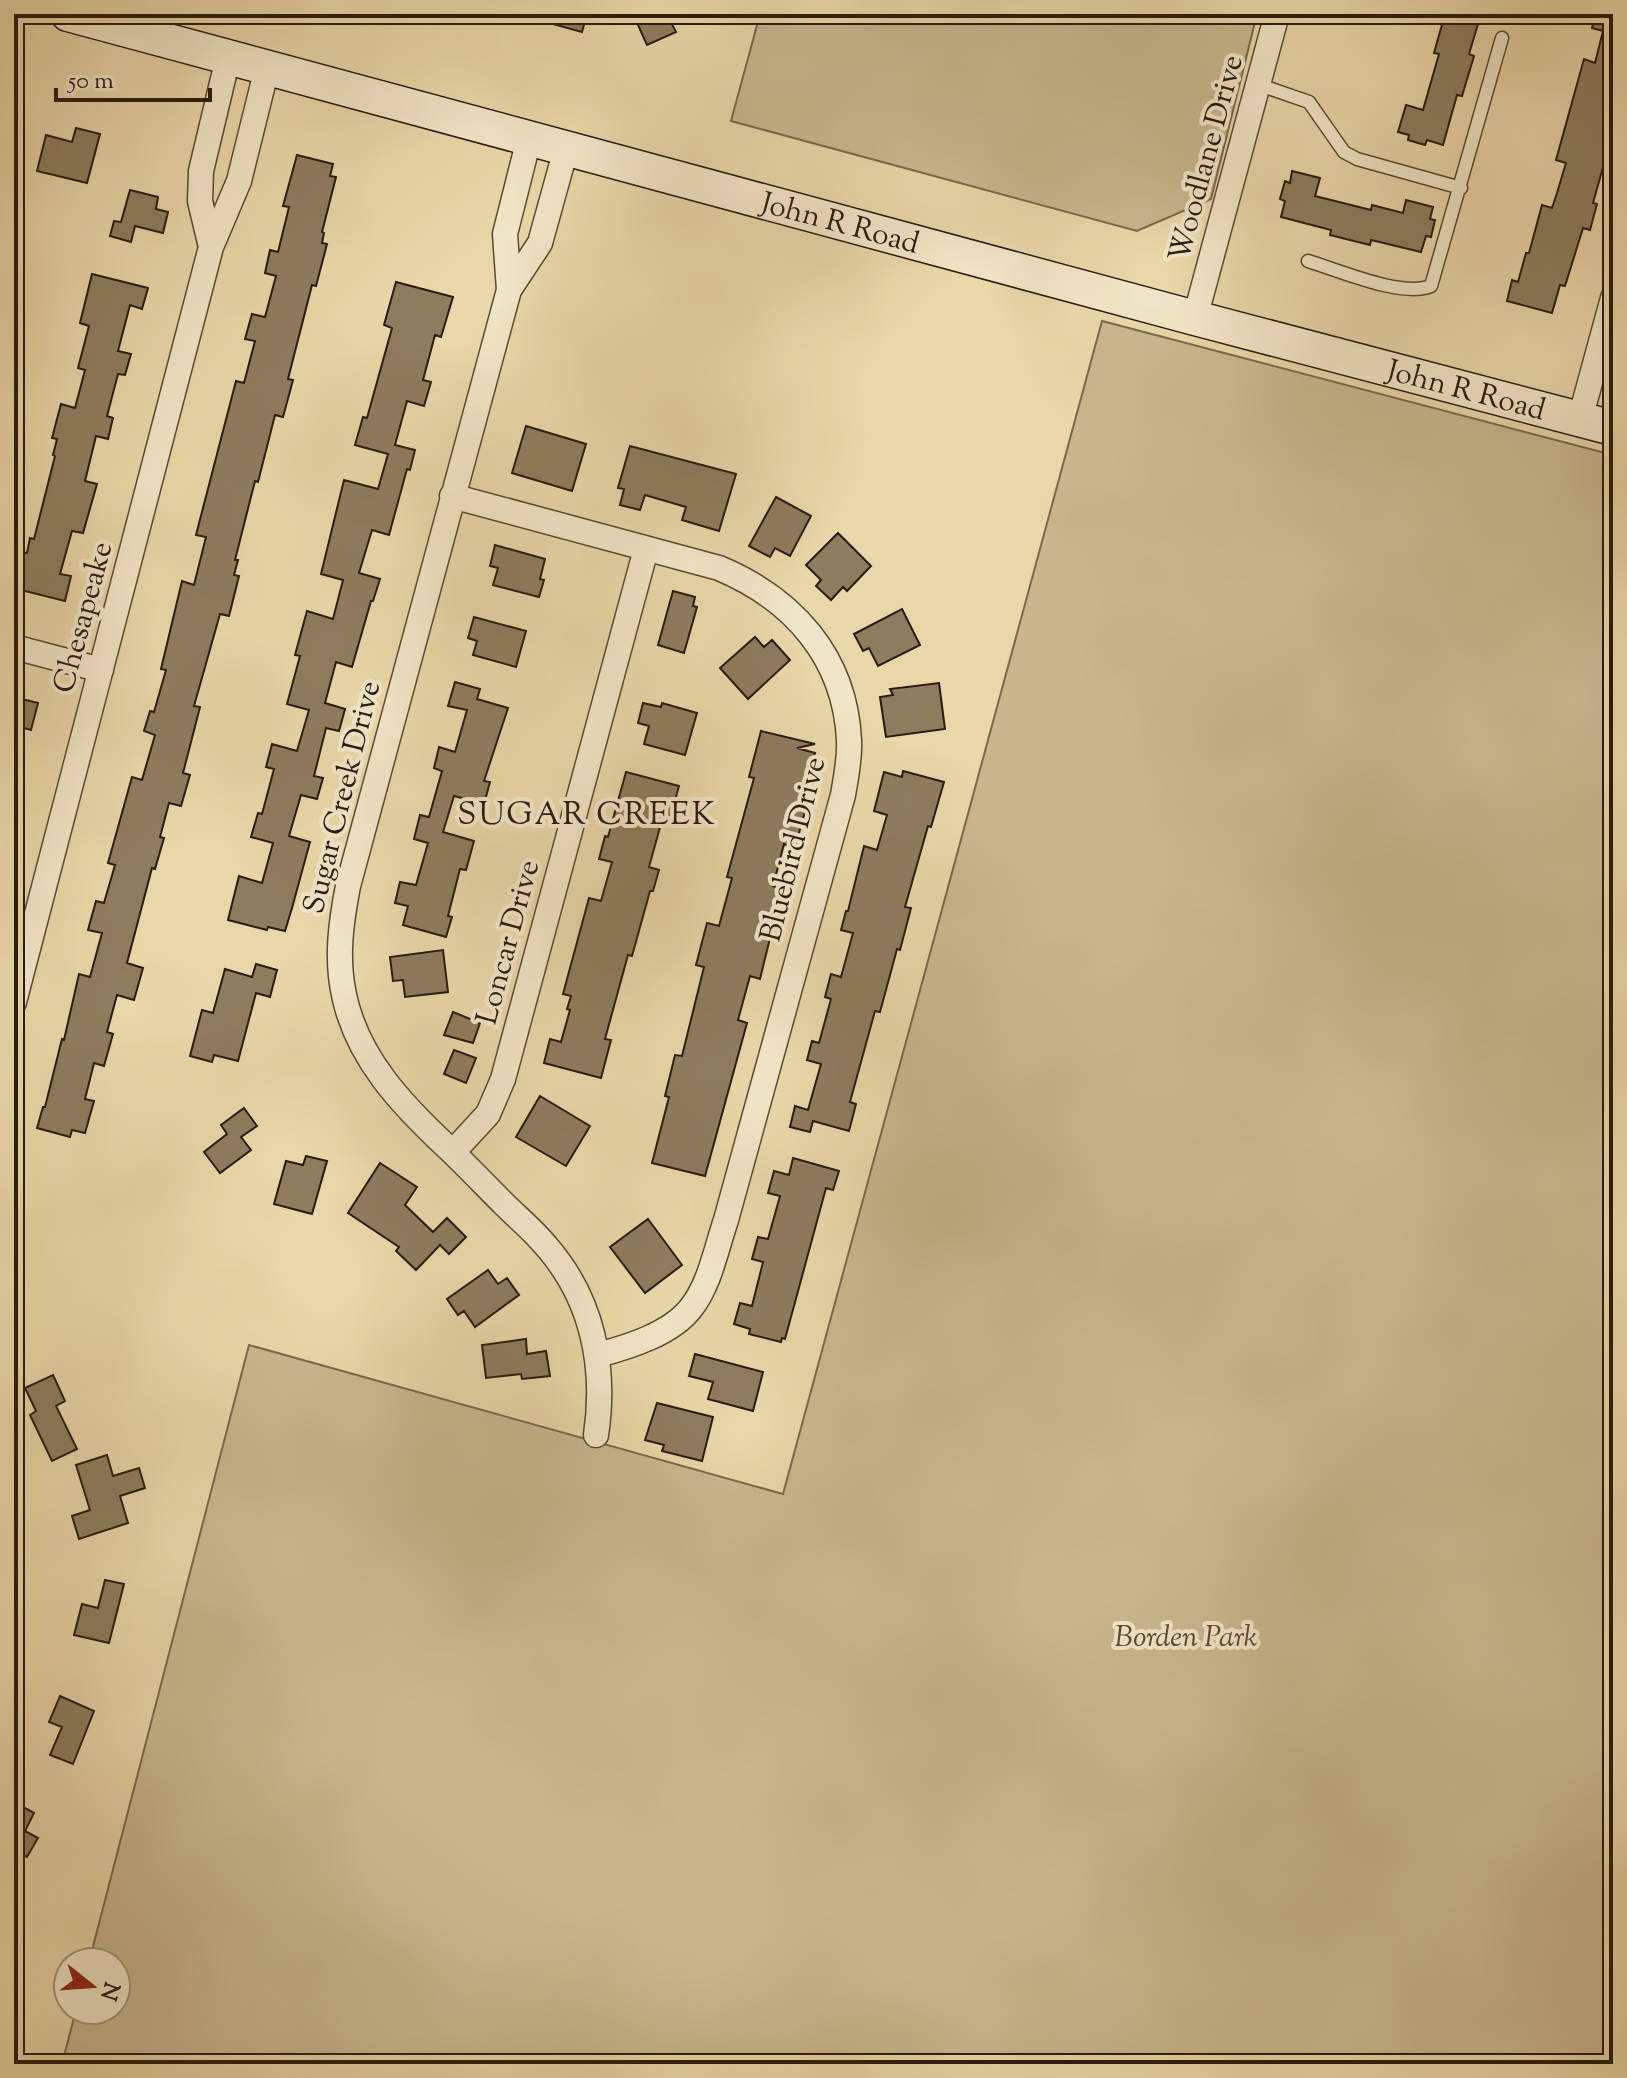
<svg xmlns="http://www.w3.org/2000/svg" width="1627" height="2078" font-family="'Sorts Mill Goudy',serif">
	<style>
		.green { fill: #c7b78e; stroke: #78694e; stroke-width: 2 }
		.building { fill: #8c7d5e; stroke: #281b0d; stroke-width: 2 }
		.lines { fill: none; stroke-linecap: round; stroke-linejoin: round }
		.service-casing { stroke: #584a34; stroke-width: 15 }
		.minor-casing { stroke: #584a34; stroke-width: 27 }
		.secondary-casing { stroke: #281b0d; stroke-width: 37 }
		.service { stroke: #f0e5c6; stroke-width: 12 }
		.minor { stroke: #f0e5c6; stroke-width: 24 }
		.secondary { stroke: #f0e5c6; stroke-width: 34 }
		.labels { text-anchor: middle; stroke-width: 8; stroke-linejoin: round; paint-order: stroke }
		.street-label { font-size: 30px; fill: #281b0d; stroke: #f0e5c6 }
		.park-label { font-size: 30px; font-style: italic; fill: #584a34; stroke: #f0e5c6 }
		.neighbourhood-label { font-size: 32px; letter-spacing: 2px; fill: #281b0d; stroke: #f0e5c6 }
	</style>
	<rect width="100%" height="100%" fill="#e8d7a8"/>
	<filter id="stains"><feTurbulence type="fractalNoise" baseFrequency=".0025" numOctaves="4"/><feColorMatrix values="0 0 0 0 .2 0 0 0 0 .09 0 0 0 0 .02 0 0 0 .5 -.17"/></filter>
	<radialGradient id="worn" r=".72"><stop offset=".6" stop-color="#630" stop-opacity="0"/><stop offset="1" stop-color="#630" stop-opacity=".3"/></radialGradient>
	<!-- green -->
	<path class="green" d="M760,14h497l-46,185 -74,32 -406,-110z
		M1102,321l511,134v1609h-1551l14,-54h40v-48h-27l160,-617 534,149z"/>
	<!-- building -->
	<path class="building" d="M536,14h51l-5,18 -47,-13z
		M633,14h34l9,18 -29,13z
		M1445,14h36l-12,40 5,2 -12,40 -5,-1 -14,50 -16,-5 -2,5 -17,-5 1,-5 -11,-3 8,-27 17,5 16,-56 -5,-1z
		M1596,14h17v100l-5,20 5,2v26l-8,-2 -12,43 4,1 -7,26 -7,-2 -18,58 -5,-1 -8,28 -45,-12 5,-21 6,2 8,-29h3l13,-48 10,3 5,-15 9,-30 -10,-3 28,-101 11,4 8,-32 -11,-3z
		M76,128l24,6 -13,49 -50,-12 9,-36 26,7z
		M297,155l36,9 -3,12 6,1 -14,55 2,1 -2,10 5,1 -11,42 -4,-1 -24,94 5,1 -10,37 -8,-2 -17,67 -3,-1 -20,79h3l-4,15 5,1 -10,40 -9,-2 -26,92 6,1 -17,66 7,2 -9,31 -12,-3 -9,34 4,1 -9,31 -3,-1 -25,95 16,5 -9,32 -17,-5 -10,37 6,2 -9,32 -10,-3 -9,36 9,2 -9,32 -13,-3 -2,7 -33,-9 6,-21h2l17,-68 2,1 15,-66 11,3 12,-44 -14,-3 8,-29 8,2 11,-38 -7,-2 24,-86 10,3 13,-45 -11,-4 6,-20 4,1 12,-42 -5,-1 21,-88 12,4 12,-48 -10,-2 40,-154 8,2 11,-42 -10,-2 7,-25 13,3 11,-41 -11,-3 5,-23 8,2 11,-45 -6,-1z
		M1292,171l28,7 -5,18 56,14 1,-5 31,8 3,-13 27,7 -3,12 5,1 -4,17 -5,-1 -5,16 -50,-12 -1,5 -40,-10 1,-5 -50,-13 4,-16 -5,-2 5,-18 5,2z
		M130,190l28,7 -2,12 12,3 -5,21 -28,-7 -4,16 -21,-6 4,-15 7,1z
		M92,274l56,14 -6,21 -12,-4 -12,46 13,3 -6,21 -7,-1 -11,42 6,2 -5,21 -12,-3 -11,45 12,3 -14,49 -11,-2 -12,43 11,2 -6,25 -48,-12 2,-7 -5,-2v-5l6,-23 7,1 3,-15 4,1 21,-83 -2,-1 4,-16 -5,-1 9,-34 14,4 10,-38 -7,-2 11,-42 -9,-3z
		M396,282l57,15 -12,40 -6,-2 -12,45 8,2 -7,24 -17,-5 -12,44 20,5 -5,20 -3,-1 -18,66 -17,-5 -13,43 21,6 -7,22h-2l-19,66 -16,-5 -11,41 20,6 -6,22 -13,-3 -12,48 9,2 -6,21 -16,-4 -12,41 21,6 -18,66 -7,23 -17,-4 -1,3 -39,-10 11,-44 23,7 11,-40 -22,-6 7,-24 4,1 12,-45 -8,-2 6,-23 25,7 12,-41 -22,-6 13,-48 -5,-1 12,-44 26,8 10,-39 -22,-6 23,-94 34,9 10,-35 -33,-9 8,-28 4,1 25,-90 -8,-3z
		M526,426l60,18 -14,47 -60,-18z
		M630,446l106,28 -17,57 -37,-11 4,-13 -41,-12 -5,15 -20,-5 4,-16 -6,-1z
		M776,497l35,19 -21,40 -15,-8 -5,9 -21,-11z
		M838,533l33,33 -24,25 -4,-4 -12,13 -15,-14 5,-6 -15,-15z
		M495,545l50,14 -5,20 4,1 -5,17 -46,-12 5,-17 -8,-2z
		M673,591l22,6 -2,9 4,1 -13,46 -26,-8z
		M902,609l18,36 -42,21 -9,-18 -6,3 -9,-17z
		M474,617l52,14 -10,36 -43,-12 4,-14 -9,-3z
		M755,637l9,10 8,-7 18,20 -42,39 -28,-31z
		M455,682l25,7 -3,10 31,9 -24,73 6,1 -6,22 -30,-8 -11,36 31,9 -8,29 -6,-1 -12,47 4,1 -6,20 -43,-12 5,-19 -13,-3 5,-21 16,3 12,-42 -14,-4 6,-24 9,2 13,-46 -8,-3 5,-21 16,5 12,-42 -19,-4z
		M939,683l6,46 -59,8 -6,-40 13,-2 -3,-6z
		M14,697l24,6 -7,27 -17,-5z
		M643,703l18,4 1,-4 35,10 -12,42 -41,-11 5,-18 -11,-3z
		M761,731l54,13 -18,4 18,5 -14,54 5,1 -11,39 -11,-3 -11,42 9,3 -22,90 -10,-3 -12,44 9,3 -42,153 -53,-13 17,-66 -4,-1 10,-41 7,1 22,-89 -8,-2 11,-42 12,3 13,-48 -5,-1 27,-99 -5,-1z
		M903,771l41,11 -13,45 -3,-1 -23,81 6,1 -11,42 -3,-1 -17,63 -5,-1 -25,91 6,2 -7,27 -36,-10 -3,11 -20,-5 5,-21 13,4 13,-46 -14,-4 5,-19 7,2 12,-44 -6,-2 6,-23 10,3 12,-44 -12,-3 5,-19h2l16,-65 13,4 10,-35 -13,-4 10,-39 18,5z
		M626,772l53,14 -10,36 -7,-2 -13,47 10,3 -6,21h-3l-18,65 -4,-1 -23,84 6,1 -10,38 -57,-15 6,-24 11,3 9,-32 -3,-1 4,-13 -8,-2 26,-96 12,3 11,-39 -13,-3 6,-23 3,1z
		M443,950l5,42 -43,5 -2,-17 -10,1 -3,-24z
		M256,964l21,6 -7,27 -14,-4 -18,68 -24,-6 -2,7 -22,-6 12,-46 11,3 12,-44 27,8z
		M453,1012l27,11 -7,20 -29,-8z
		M454,1050l22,8 -10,25 -22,-9z
		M540,1096l50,30 -24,40 -50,-29z
		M244,1108l13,18 -16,11 10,13 -31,23 -16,-21 23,-18 -6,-9z
		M306,1156l21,5 -15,53 -38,-10 12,-43 17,4z
		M793,1158l46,13 -6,19 -7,-2 -41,151 -3,-1 -1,4 -32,-8 1,-5 -16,-5 6,-21 12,3 11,-44 -11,-3 6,-22 10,2 12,-43 -12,-3 6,-22 15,4z
		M380,1163l37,24 -12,18 28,27 14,-14 19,19 -17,17 -9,-9 -24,25 -20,-19 3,-4 -51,-34z
		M648,1219l34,46 -37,28 -35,-46z
		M488,1270l10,14 9,-6 12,17 -44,32 -11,-16 -6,4 -11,-16z
		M526,1339l1,15 19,-3 4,25 -28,3 -1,-5 -35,4 -4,-33z
		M695,1354l68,18 -10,39 -45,-12 5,-17 -24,-6z
		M53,1375l12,26 -9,5 21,43 -25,12 -22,-46 6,-4 -11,-23z
		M657,1403l56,14 -11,44 -40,-10 2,-6 -19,-5z
		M107,1455l6,21 26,-8 6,20 -25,8 8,27 -49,16 -7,-23 18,-6 -14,-45z
		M105,1580l19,4 -15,59 -35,-8 8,-31 16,4z
		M60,1696l34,15 -21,53 -23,-9 12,-28 -13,-5z
		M14,1802l20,11 -9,18 13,7 -11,19 -13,-7z"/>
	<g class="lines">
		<!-- service casing -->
		<g class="service-casing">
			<path id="service" d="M1257,84l52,18 35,50 13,7 104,29
				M1308,261c30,9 94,37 123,25l71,-248"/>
		</g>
		<!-- minor casing -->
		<g class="minor-casing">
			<path id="minor" d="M566,149l-26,94 -31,47 -161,596c-7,36 -12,72 -4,109 13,63 58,110 104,153 19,18 37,37 56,56 14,14 30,27 43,43 46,53 59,120 49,188
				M211,247l-11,-46 1,-30 27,-113
				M509,290l-4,-56 24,-95
				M1195,318l82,-304
				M1580,419l33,-121
				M452,496l267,72c74,31 126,89 130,172 1,19 -3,37 -6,55l-117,425c-10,29 -16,64 -35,88 -20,26 -63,39 -93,47
				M14,647l87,23
				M14,1002l197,-755 28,-66 28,-113
				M453,1152l35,-38 15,-35 143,-530"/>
		</g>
		<!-- secondary casing -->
		<g class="secondary-casing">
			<g id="secondary">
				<path id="s1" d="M68,14l1127,304 418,110"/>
			</g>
		</g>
		<!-- service -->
		<use href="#service" class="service"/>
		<!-- minor -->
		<use href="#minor" class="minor"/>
		<!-- secondary -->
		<use href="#secondary" class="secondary"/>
	</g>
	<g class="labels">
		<!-- street labels -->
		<g class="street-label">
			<text transform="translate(1205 158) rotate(-75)" y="10">Woodlane Drive</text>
			<text dy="10" stroke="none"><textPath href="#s1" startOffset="800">John R Road</textPath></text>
			<text dy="10" stroke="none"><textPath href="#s1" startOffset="1448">John R Road</textPath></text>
			<text transform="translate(82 617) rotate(-75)" y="10">Chesapeake</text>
			<text transform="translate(341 797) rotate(-76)" y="10">Sugar Creek Drive</text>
			<text transform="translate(792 849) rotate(-76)" y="10">Bluebird Drive</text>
			<text transform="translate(507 942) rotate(-75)" y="10">Loncar Drive</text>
		</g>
		<!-- park labels -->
		<g class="park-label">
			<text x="1186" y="1646">Borden Park</text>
		</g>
		<!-- neighbourhood labels -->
		<g class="neighbourhood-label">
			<text x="587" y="824">SUGAR CREEK</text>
		</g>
	</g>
	<!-- margin -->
	<rect width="1627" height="2078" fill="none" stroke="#e8d7a8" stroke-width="48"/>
	<rect x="16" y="16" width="1595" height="2046" fill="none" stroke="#281b0d" stroke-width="4"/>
	<rect x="24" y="24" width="1579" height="2030" fill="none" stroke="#281b0d" stroke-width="2"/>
	<!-- north arrow -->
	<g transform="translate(92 1986) rotate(107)"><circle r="38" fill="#f0e5c6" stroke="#a0947c" stroke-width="2"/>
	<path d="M0-6L14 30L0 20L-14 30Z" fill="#8f2418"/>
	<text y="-12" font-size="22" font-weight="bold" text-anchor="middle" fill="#281b0d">N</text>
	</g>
	<!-- scale -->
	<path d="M56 88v12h154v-12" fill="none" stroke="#281b0d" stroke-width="4"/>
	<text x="68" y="88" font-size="24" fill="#281b0d" stroke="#f0e5c6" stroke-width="6" paint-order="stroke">50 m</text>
	<rect width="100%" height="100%" filter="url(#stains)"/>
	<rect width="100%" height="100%" fill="url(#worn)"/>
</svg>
